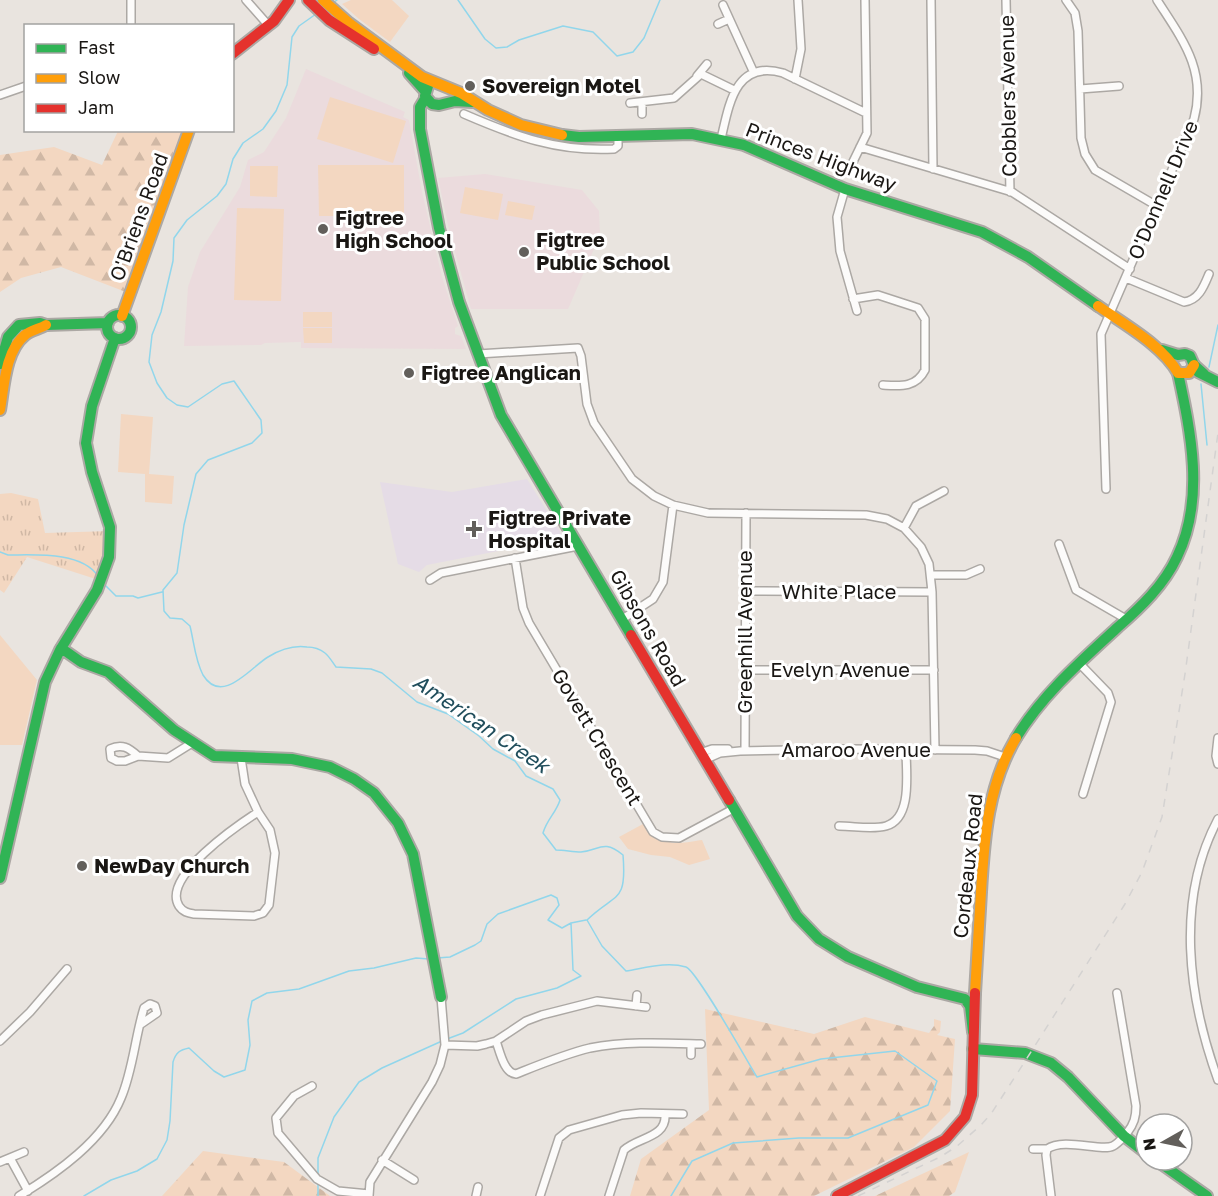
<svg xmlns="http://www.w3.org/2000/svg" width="1218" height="1196" font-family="'Golos Text',sans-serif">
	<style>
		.education { fill: #ebdbdd }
		.medical { fill: #e5dce6 }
		.grass { fill: url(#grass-tufts) }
		.forest { fill: url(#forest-firs) }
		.park { fill: #f3d7c1 }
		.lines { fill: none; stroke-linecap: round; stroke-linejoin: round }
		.stream { stroke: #91d6eb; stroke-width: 1.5 }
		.street-casing { stroke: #aca8a4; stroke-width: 10 }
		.fast-casing { stroke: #aca8a4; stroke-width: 14 }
		.slow-casing { stroke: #aca8a4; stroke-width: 14 }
		.jam-casing { stroke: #aca8a4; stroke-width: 14 }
		.street { stroke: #fcfbfa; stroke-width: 7 }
		.fast { stroke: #30b455; stroke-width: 10 }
		.slow { stroke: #ff9f0a; stroke-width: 10 }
		.jam { stroke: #e5322d; stroke-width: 10 }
		.rail { stroke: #d4d2d1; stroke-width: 1.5; stroke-dasharray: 8 8; stroke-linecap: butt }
		.poi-dot { fill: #625f5b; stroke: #fff; stroke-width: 2 }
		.labels { text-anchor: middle; stroke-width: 6; stroke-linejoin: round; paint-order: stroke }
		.poi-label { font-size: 20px; font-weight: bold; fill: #1a1714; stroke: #fff; text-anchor: start }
		.street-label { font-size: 20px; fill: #1a1714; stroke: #fff }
		.water-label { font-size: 21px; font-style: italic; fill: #214e5c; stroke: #fff }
	</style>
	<defs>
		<pattern id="grass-tufts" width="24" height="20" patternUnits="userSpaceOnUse" patternTransform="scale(1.5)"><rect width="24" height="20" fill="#f3d7c1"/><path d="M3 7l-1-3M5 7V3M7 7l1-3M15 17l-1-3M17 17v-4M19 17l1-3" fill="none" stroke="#d0b8a5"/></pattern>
		<pattern id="forest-firs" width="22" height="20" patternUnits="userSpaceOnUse" patternTransform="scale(1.5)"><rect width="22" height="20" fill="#f3d7c1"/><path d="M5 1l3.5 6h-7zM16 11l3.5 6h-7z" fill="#d0b8a5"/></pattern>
	</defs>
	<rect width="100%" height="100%" fill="#e9e4df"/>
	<!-- education -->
	<path class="education" d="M306,69l99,43 -2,5 6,3 13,72 20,85 16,49 -3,2v6l6,2 5,13 -165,-1v-6l-36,1 -4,2 -77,1 4,-59 12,-35 40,-65 8,-27 16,-8 22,-34z
		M485,174l97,16 17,21 1,24 -32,74h-97l-21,-75 -12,-56z"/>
	<!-- medical -->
	<path class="medical" d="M527,479l37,59 -137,27 -8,7 -21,-8 -18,-82 72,10z"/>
	<!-- grass -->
	<path class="grass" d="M11,493l27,6 7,34 65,-2 -8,50 -75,-24 -23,36 -4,-3v-96z"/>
	<!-- forest -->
	<path class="forest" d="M118,131h71l-58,163 -70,-27 -40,11 -21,14v-137l54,-8 48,18z
		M705,1009l109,25 51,-17 64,16 5,-7v-7l7,2 -1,11 -3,3 18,4 -5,72 -36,36 -100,49h-184l11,-37 68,-49z
		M203,1151l81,11 46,34h-168z
		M969,1152l-14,40 -6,4h-74z"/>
	<!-- park -->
	<path class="park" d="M351,0h41l17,16 -19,26 -31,-23 -17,-15z
		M330,97l76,24 -13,42 -76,-24z
		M318,165h86v51h-85z
		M250,166h28l-1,31 -27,-1z
		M465,187l38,7 -5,26 -38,-7z
		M508,201l27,5 -3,14 -27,-5z
		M237,208l47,1 -3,92 -47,-1z
		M303,312h29v15h-29z
		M303,328h29v15h-28z
		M121,414l32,3 -4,57 25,2 -2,28 -27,-2v-28l-27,-2z
		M0,635l37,45 -15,65h-22z
		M643,824c26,22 26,21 59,16l8,19 -21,6 -19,-8 -19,-2 -23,-6 -9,-12z"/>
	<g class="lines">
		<!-- stream -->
		<path class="stream" d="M458,0l27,39 11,9 11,-1 12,-7 44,-14 30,6 24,24 16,-4 11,-14 16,-38
			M333,3l4,-3
			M316,14l-17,12 -7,11 -5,48 -11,26 -13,18 -20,14 -10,16 -7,25 -9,12 -30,24 -13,18 -1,23 -12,51 -9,23 -3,27 8,21 10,15 10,7 11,2 34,-23 12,-3 27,39 1,13 -10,10 -44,17 -12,14 -12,51 -7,48 -14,17 1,21 6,7 12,1 8,7c4,16 5,34 13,49 19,31 48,-8 65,-18 13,-8 25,-12 39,-10 6,0 13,2 18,6 4,3 8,10 11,14l35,2 11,4 35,29 31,12 31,22 14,13 22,12 11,15 27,13 7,11c-4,13 -13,19 -17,33l13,17c8,0 17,2 25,2 19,-2 22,-13 42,3 4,49 -7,37 -36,65l15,26 24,25c19,-3 41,-10 60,-4 11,4 61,94 71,110l64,-18 74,-8 42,30 -9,24 -80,33h-49l-66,5 -41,18 -21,35
			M1209,367l9,-42
			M1201,384l6,61
			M0,552l8,3c26,0 73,-4 90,21
			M104,584l12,12h17l5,2 24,-6
			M437,958l13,-1 25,-12 6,-4 6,-17 11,-10 53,-19 6,3 2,7 -11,15 14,8 9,-5 15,-3
			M447,1039l16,-6 53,-34 41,-11 24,-12 -8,-6 -2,-47
			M318,1174v-16l16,-41 25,-35 23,-14 60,-27
			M84,1196l27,-16 26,-9 20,-12 10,-19 3,-19 3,-59c3,-10 7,-12 16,-14l25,23 10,6 21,-7 5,-25 -2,-25 4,-19 15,-8 32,-4 50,-18 25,-3 42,-10 13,1
			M318,1196v-14"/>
		<!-- street casing -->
		<g class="street-casing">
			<path id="street" d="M131,0v26
				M246,0l23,26
				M931,0l2,169
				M1006,0l4,192
				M1066,0l9,13 3,18 3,107 4,16 10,16 62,36
				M723,5l31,68
				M718,24l11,-5
				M697,76l10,-12
				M795,79l6,-30 -3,-49
				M1080,89l39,-3
				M0,95l26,-9
				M630,103l44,-5 27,-24 33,16
				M642,103v11
				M464,114c51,22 93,38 150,35l4,-3v-9
				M721,139c8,-34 14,-80 62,-66l83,40
				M860,147l152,45 118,77
				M849,170l18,-37 -2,-133
				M845,189l-8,28 3,34 17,60
				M1126,278l58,24c15,-2 20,-16 25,-28
				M853,299l25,-4 40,13 7,11v51c-9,18 -25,16 -42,15
				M478,354l100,-6 3,8 6,48 7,19 38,56 22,17 19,9 35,8 158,2 21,4 17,9 17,19 8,17 3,28 3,158
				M1106,489l-5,-155 93,-215c13,-49 -12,-80 -37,-119
				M904,528l12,-22 28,-15
				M1059,544l17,46 50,29
				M515,558l8,50 6,15 124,209 9,5 17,1 54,-29
				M931,575h35l14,-6
				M430,580l11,-7 137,-27
				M746,591l186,1
				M621,620l32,-21 10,-17 10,-77
				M1079,663l29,30 3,9 -28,92
				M746,670h188
				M1218,738l-2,18 2,8
				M745,751l1,-238
				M700,753l12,-4h16
				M138,756c-9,-8 -16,-13 -28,-7l1,9 6,3h8l13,-5 30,2 24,-15
				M241,758l4,26 13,28 12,18 5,23 -6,52 -6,8 -9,3 -60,-2c-6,-1 -11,-2 -15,-8 -18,-29 59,-81 79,-94
				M704,760l16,-7 20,-2 109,-2 126,1 12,1 18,6
				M1218,819c-43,81 -30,178 0,261
				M839,826c15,0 33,4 47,0 27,-8 20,-54 20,-76
				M636,1006l1,-11
				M0,1041l30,-29 37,-43
				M496,1041c4,11 8,32 20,33 25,-10 49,-20 74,-26 37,-7 74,-5 111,-4
				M445,1045l32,1 9,-2 10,-3 30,-20 16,-6 55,-14 49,6
				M691,1055v-11
				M312,1086l-18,10 -18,22 2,15 39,46 21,12 31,3
				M1033,1149h14c17,-12 54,3 66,-3 6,-3 10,-9 14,-13 7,-9 9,-16 9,-27l-19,-113
				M1047,1149l-1,6 5,41
				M10,1158l18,33
				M382,1160l32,20
				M0,1162l24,-10
				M19,1196c38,-23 85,-56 102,-98 12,-28 14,-61 23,-90l6,-4 5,2 2,7 -16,11
				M369,1196l1,-14 62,-100 8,-17 5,-20 -4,-48
				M476,1196l2,-9
				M540,1196l19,-58 10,-8 53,-15 19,-2 42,1
				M609,1196l15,-46c14,-13 43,-12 41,-36"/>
		</g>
		<!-- fast casing -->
		<g class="fast-casing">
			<path id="fast" d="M409,73l16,18
				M428,86l-3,10 7,8 7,1 16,-4 17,1
				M426,97l-6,10v22l19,99 20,74 42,113 130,220
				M562,135l17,2 113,-3 52,11 101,44 137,43 46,25 70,49
				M107 327a12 12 0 1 1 24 0a12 12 0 1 1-24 0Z
				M1162,350l16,5 7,-1 5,2 4,9 10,9
				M0,364l8,-27 11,-12 21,-2 6,2 62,-2
				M1198,372l20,10
				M61,648l20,14 27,10 66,58 40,26 78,3 38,8 24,12 20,14 24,30 15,31 28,143
				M1016,738c26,-43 65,-77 102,-111 23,-20 46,-42 59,-70 28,-58 14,-124 1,-184
				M729,800l68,116 22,23 29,18 69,30 48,12 5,7 3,26
				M0,878l45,-196 15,-32 37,-60 12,-33 1,-30 -18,-55 -6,-29 6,-37 23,-68
				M973,1049l52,4 26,10 17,14 56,59 22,17
				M1156,1160l51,36"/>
		</g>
		<!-- slow casing -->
		<g class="slow-casing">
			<path id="slow" d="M323,0l26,23 73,54 39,16 27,17 33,15 41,10
				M1098,306c26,18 65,40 80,67h11l5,-8
				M122,316l67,-186
				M0,410c4,-23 5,-59 25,-75 6,-5 14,-6 21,-10
				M975,993c2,-34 4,-67 6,-101 3,-53 7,-107 35,-154"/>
		</g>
		<!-- jam casing -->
		<g class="jam-casing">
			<path id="jam" d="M308,0l21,20 45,29
				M232,54l42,-33 15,-21
				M631,635l98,165
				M837,1196l108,-56 20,-23 7,-22 3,-102"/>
		</g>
		<!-- street -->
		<use href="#street" class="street"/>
		<!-- fast -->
		<use href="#fast" class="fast"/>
		<!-- slow -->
		<use href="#slow" class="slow"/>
		<!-- jam -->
		<use href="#jam" class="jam"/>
		<!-- rail -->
		<path class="rail" d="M858,1196l82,-39 16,-10 24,-21 11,-12 38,-59 96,-151 17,-32 20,-55 23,-143 33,-241"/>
	</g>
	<!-- markers -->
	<g class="poi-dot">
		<circle cx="470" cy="86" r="6"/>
		<circle cx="323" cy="229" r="6"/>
		<circle cx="524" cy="252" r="6"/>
		<circle cx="409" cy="373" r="6"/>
		<path d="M471 520h6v6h6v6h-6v6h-6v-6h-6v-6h6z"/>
		<circle cx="82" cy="866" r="6"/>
	</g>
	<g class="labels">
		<!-- poi labels -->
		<g class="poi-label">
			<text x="482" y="93">Sovereign Motel</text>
			<text x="335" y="225">Figtree<tspan x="335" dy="23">High School</tspan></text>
			<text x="536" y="247">Figtree<tspan x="536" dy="23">Public School</tspan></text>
			<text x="421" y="380">Figtree Anglican</text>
			<text x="488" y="525">Figtree Private<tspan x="488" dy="23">Hospital</tspan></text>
			<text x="94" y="873">NewDay Church</text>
		</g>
		<!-- street labels -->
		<g class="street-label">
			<text transform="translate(1008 96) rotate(-91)" y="7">Cobblers Avenue</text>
			<text transform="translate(821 157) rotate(21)" y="7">Princes Highway</text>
			<text transform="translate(1163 190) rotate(-67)" y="7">O'Donnell Drive</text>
			<text transform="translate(139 217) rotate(-70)" y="7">O'Briens Road</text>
			<text x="839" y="599">White Place</text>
			<text transform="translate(648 628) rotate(60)" y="7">Gibsons Road</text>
			<text transform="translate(745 632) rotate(-90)" y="7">Greenhill Avenue</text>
			<text x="840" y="677">Evelyn Avenue</text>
			<text transform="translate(597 737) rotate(59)" y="7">Govett Crescent</text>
			<text x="856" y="757">Amaroo Avenue</text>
			<text transform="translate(968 866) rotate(-84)" y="7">Cordeaux Road</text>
		</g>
		<!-- water labels -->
		<g class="water-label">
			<text transform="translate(481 724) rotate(34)" y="7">American Creek</text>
		</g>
	</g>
	<!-- legend -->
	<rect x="24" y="24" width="210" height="108" fill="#ffffff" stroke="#a3a2a1" stroke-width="1.5"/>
	<rect x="36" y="44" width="30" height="9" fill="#30b455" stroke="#a3a2a1" stroke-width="1.5"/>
	<text x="78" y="54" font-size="18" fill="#1a1714">Fast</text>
	<rect x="36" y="74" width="30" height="9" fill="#ff9f0a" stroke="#a3a2a1" stroke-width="1.5"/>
	<text x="78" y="84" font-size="18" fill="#1a1714">Slow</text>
	<rect x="36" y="104" width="30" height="9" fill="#e5322d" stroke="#a3a2a1" stroke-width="1.5"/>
	<text x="78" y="114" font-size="18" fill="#1a1714">Jam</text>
	<!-- north arrow -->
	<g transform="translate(1164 1142) rotate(261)"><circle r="28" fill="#ffffff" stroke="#a3a2a1" stroke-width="1.5"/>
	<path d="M0-4.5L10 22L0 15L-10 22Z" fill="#625f5b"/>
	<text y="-9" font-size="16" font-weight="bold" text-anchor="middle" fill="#1a1714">N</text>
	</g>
</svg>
